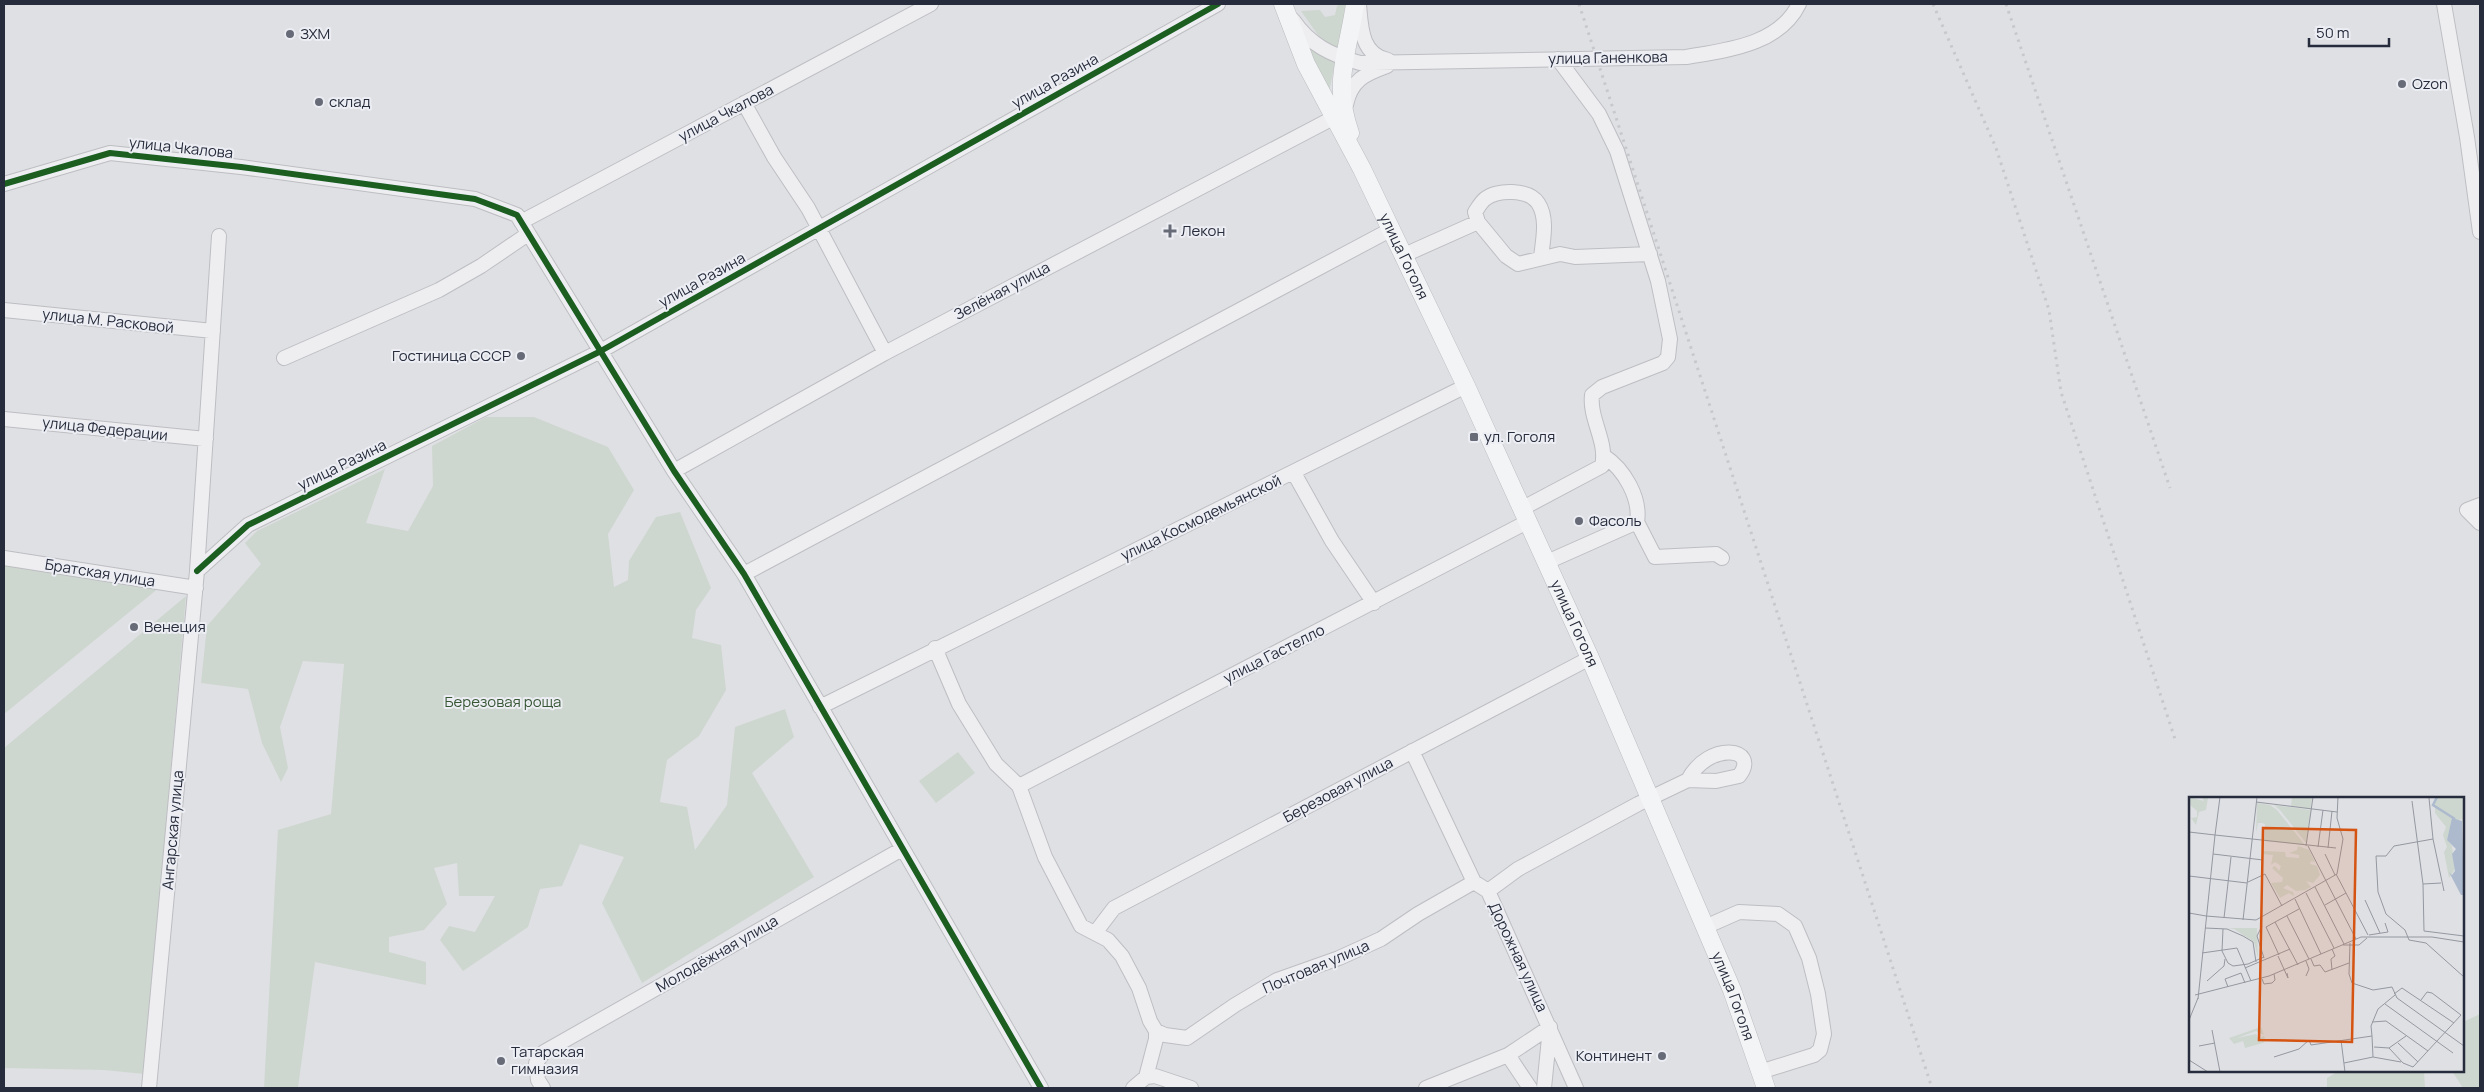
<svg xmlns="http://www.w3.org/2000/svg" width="2484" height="1092" font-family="Manrope,sans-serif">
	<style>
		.green { fill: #ced7cf }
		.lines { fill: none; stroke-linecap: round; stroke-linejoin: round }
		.minor-casing { stroke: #bdbec2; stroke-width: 16 }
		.major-casing { stroke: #bbbdc1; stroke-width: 19 }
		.minor { stroke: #eeeef1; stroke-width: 14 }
		.major { stroke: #f3f4f5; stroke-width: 18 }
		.rail { stroke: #c7c8cc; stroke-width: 3; stroke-dasharray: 2.5 5; stroke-linecap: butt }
		.cycleway-casing { stroke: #eceef4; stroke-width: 9 }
		.cycleway { stroke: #1b5e20; stroke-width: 6 }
		.poi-dot { fill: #676b77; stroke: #eceef4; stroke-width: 2 }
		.labels { text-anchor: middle; stroke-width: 4; stroke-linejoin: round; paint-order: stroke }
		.poi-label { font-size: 15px; fill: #272c3c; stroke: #eceef4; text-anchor: start }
		.street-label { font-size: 15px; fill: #272c3c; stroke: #eceef4 }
		.park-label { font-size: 15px; fill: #385735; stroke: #eceef4 }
		.inset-river { fill: none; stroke: #adbace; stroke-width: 2.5 }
		.inset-road { fill: none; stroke: #9598a1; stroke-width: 1 }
		.view { fill: #d55411; fill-opacity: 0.15; stroke: #d55411; stroke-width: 2.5 }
		.inset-edge { fill: none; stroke: #272c3c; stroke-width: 2.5 }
	</style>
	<rect width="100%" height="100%" fill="#dfe0e4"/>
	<!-- green -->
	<path class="green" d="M1340,4h9l-8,40 -6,4 -15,-10 -19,-27 19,-1 5,7 10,-2 2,-9z
		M1308,47l27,16 -6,29z
		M486,417h48l74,30 26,43 -26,44 6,53 14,-7 1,-19 27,-44 24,-5 31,76 -15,22 -4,28 29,7 5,45 -27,46 -32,24 -7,42 27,5 8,43 32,-45 8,-78 50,-18 9,28 -42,36 62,104 -172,106 -40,-80 22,-46 -44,-13 -18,42 -22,3 -12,38 -65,44 -23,-31 9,-14 26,6 20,-36h-36l-2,-33 -23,5 13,36 -23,26 -35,7v15l37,10v23l-111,-23 -17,126h-34l14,-258 53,-16 13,-150 -41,-3 -23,66 8,41 -7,14 -19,-39 -14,-54 -47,-6 6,-57 54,-62 -16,-21 12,-12 128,-62 -19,54 42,8 25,-45 -1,-40z
		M4,564l161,19 -161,131z
		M186,596l-42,478 -40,-4 -100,-2v-320z
		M958,752l17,21 -39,30 -17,-22z
		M2480,1014v74h-17l-11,-17h11v-49z
		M2339,1071h85l1,17h-98v-10z"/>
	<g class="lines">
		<!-- minor casing -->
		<g class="minor-casing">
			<path id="minor" d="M1359,4c2,23 2,51 29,56
				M2444,4l23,133 13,95
				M1293,20c17,25 38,35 67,43l326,-6c41,-7 93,-12 113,-53
				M744,103l30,54 34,51 77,145
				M1346,105c5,-25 19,-31 41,-39
				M4,184l106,-31 131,14 234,32 42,16 157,256 70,103 297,514
				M521,222l410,-218
				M1478,222l-3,-10c3,-4 6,-10 10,-13 11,-10 44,-10 53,4 10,15 5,37 3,54
				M1402,256l76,-34 28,34 12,8 42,-10 15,3 75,-3
				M4,310l209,21
				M284,358l155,-68 42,-24 47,-32
				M4,419l202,20
				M1604,456c20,13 37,42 33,66
				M674,471l211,-118 448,-235
				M1294,473l38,68 42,62
				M2480,505l-13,5 13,13
				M1523,508l79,-42c6,-24 -13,-47 -10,-71l10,-8 61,-24 5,-6 2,-18 -12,-58 -41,-130 -18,-37 -41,-55
				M4,558l192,30
				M1547,562l90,-40 18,35 61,-3 6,4
				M197,571l51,-46 351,-173 619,-348
				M744,574l646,-344
				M935,648l24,56 37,60 23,22 26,71 36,69 27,14 14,16 17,32 11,33 6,10v8l-10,38 -13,11
				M820,707l646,-321
				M1412,751l62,131 14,9 88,197
				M1019,786l510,-265
				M1488,891l30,-22 120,-65 50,-24 28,1 23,-5c22,-29 -31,-35 -51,4
				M1705,927l34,-15 39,2 17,12 14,32 9,36 6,40 -4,16 -6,5 -54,17
				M1095,933l19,-25 476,-250
				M1156,1031l9,4 22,3 48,-33 42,-25 62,-22 42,-19 37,-25 56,-32
				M1508,1055l22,33
				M1146,1077l9,-1 36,12
				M149,1088l48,-517 22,-335
				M543,1088l-5,-8 -2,-17 8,-11 358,-203
				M1426,1088l82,-33 42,-28
				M1544,1088l6,-60"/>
		</g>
		<!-- major casing -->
		<g class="major-casing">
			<g id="major">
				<path id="s1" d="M1283,4l23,60 56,105 104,217 124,272 142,332 34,98"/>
				<path d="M1350,133c-18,-50 -2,-80 5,-129"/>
			</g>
		</g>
		<!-- minor -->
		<use href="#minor" class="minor"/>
		<!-- major -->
		<use href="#major" class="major"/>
		<!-- rail -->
		<path class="rail" d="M1579,4l353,1084
			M1933,4l63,144 53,162 12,82 114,347
			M2006,4l164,484"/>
		<!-- cycleway casing -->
		<g class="cycleway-casing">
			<path id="cycleway" d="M4,184l106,-31 131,14 234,32 42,16 157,256 70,103 297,514
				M197,571l51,-46 351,-173 619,-348"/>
		</g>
		<!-- cycleway -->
		<use href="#cycleway" class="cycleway"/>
	</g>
	<!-- markers -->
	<g class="poi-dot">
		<circle cx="290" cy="34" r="5"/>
		<circle cx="2402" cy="84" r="5"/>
		<circle cx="319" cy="102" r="5"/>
		<path d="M1167.5 223.5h5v5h5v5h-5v5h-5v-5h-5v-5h5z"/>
		<circle cx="521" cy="356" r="5"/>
		<rect x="1469" y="432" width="10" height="10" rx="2.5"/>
		<circle cx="1579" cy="521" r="5"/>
		<circle cx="134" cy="627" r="5"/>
		<circle cx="1662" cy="1056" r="5"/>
		<circle cx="501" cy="1061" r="5"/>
	</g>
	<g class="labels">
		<!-- poi labels -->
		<g class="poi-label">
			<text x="300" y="39">ЗХМ</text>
			<text x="2412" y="89">Ozon</text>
			<text x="329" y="107">склад</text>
			<text x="1181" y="236">Лекон</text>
			<text x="511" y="361" text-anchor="end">Гостиница СССР</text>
			<text x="1484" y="442">ул. Гоголя</text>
			<text x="1589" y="526">Фасоль</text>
			<text x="144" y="632">Венеция</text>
			<text x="511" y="1057">Татарская<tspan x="511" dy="17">гимназия</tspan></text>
			<text x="1652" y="1061" text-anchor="end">Континент</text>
		</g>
		<!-- street labels -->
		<g class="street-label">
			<text transform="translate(1608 58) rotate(-1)" y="5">улица Ганенкова</text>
			<text transform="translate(1055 81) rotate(-29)" y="5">улица Разина</text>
			<text transform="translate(726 113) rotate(-28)" y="5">улица Чкалова</text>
			<text transform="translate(181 148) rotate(6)" y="5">улица Чкалова</text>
			<text dy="5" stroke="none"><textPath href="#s1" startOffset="280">улица Гоголя</textPath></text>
			<text transform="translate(702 280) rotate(-29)" y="5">улица Разина</text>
			<text transform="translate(1002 291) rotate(-28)" y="5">Зелёная улица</text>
			<text transform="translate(108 321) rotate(6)" y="5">улица М. Расковой</text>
			<text transform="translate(105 429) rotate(6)" y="5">улица Федерации</text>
			<text transform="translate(342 465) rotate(-26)" y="5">улица Разина</text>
			<text transform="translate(1201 518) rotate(-26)" y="5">улица Космодемьянской</text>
			<text transform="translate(100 573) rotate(9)" y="5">Братская улица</text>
			<text dy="5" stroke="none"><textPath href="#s1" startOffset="685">улица Гоголя</textPath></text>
			<text transform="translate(1274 654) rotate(-27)" y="5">улица Гастелло</text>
			<text transform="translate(1338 790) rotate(-28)" y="5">Березовая улица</text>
			<text transform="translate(173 830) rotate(-85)" y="5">Ангарская улица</text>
			<text transform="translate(717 954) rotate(-30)" y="5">Молодёжная улица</text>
			<text transform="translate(1518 957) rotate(65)" y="5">Дорожная улица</text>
			<text transform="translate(1316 967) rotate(-23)" y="5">Почтовая улица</text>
			<text dy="5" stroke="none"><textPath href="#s1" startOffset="1090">улица Гоголя</textPath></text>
		</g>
		<!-- park labels -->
		<g class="park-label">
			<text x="503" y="707">Березовая роща</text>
		</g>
	</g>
	<!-- overview -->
	<g transform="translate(2189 797)">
		<rect width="275" height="275" fill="#dfe0e4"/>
		<path d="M0,0l15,4 -2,-4 6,1 -2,12 -7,2 -3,13 -5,-7 6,-1v-6l-6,-5zM103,0h20l-1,12 -20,-3zM246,0h29v36l-2,-14 -7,2 -8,18 5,7 3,23 -6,9 -5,-26 3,-5 -4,-12 3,-8 -11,-14zM68,6l13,2 7,5 28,35 -41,-4 1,-17 -3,-1h-4l-2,10zM85,8l37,5 -5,33 -26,-33zM109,49l11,4 6,12 -4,-1 -1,3 7,2 3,9 -7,8 -7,-2 5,6 -6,3 -9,1 -9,-6 -4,3 10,4 1,4 -5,-3 -9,5 -9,-15 11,-1 1,-4 -11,-10 3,-2 4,5 2,-5 -6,-4 -4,3 2,-10 -11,-1v-3l23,1 1,5 13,1v-3l-10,-2 8,-3zM37,131h31l1,30 -4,-16 -20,-13zM72,230l3,8 -8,-4 -19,7 19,-4 3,5 5,-3 2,5 -3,2 -18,5 -2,-7 -9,3 -5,-6z" fill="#ced7cf"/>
		<path d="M263,21l10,3 2,74h-3l-12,-23 3,3 3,-4 -3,-17 4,-5 -9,-9z" fill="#adbace"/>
		<path class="inset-river" d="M248,0l-4,8 22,14"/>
		<path class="inset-road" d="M31,0l-5,38 121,13M240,1l4,41 11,52M223,4l11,83 1,47 40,5M67,5l81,10M0,35l26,3 -17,164M244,42l-39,7 -8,10h-10l2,36 8,22 19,16 4,10 17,3 38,34M117,49l7,-49M119,49l48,93M129,50l5,-37M139,51l4,-37M24,57l50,6M136,57l10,21M147,77l32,61M0,79l58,7M59,85l17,-8 17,32M234,87l18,-1M126,90l29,57M117,96l28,55M106,102l26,55M176,103l15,33M136,108l21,-12M0,116l17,3M17,119l50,4 81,-46 6,-35 -6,-21 1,-21M98,119l22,43M35,121l7,-61M54,123l14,-123M86,125l23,43M73,129l-5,10 7,22M77,130l33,-18M77,130l13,28M16,131l22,1 16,7 10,6 3,20M34,132l-1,22 6,12 5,3 15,-2 16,-7M180,138l19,-3 -3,-9M161,146l-1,31 3,9 21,7 19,-3 5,11 67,48M154,148h16l8,-7M13,156l35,-5 14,33M89,159l10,22 -1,-5M122,162l3,7 6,-1 5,7 24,-9M117,164l3,8 -3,7M56,171l45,-19M143,173l-1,-11 4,-3 -3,-7M73,182l2,5 8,-1 3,-3 -1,-6M18,184l17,-15 1,-7M39,190l-3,-8 16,-6 4,10M205,197l8,-6 52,35M6,198l74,-19 92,-39h71l32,5M196,207l68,49M0,223l9,-22M183,225l14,-1 42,30M23,233l8,42M183,239l1,21M152,243l4,32M209,246l20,19M10,249l16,-3M185,250l15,1 17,-12M200,251l14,15 10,4 48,-52 -29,-22 -5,-1 -6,8M85,260l25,-8 10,-9 2,5 61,-9 -1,-10 7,-17 17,-14M0,263l19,12M155,266l29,-6 28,5"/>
		<path class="view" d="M74,31l93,2 -4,212 -93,-2z"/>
		<rect width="275" height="275" class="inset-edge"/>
	</g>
	<!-- border -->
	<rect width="2484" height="1092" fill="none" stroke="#272c3c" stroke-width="10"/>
	<!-- scale -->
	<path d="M2309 38v8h80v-8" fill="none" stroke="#272c3c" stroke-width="2.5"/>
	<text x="2316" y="38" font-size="15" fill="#272c3c" stroke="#eceef4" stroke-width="4" paint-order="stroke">50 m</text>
</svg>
